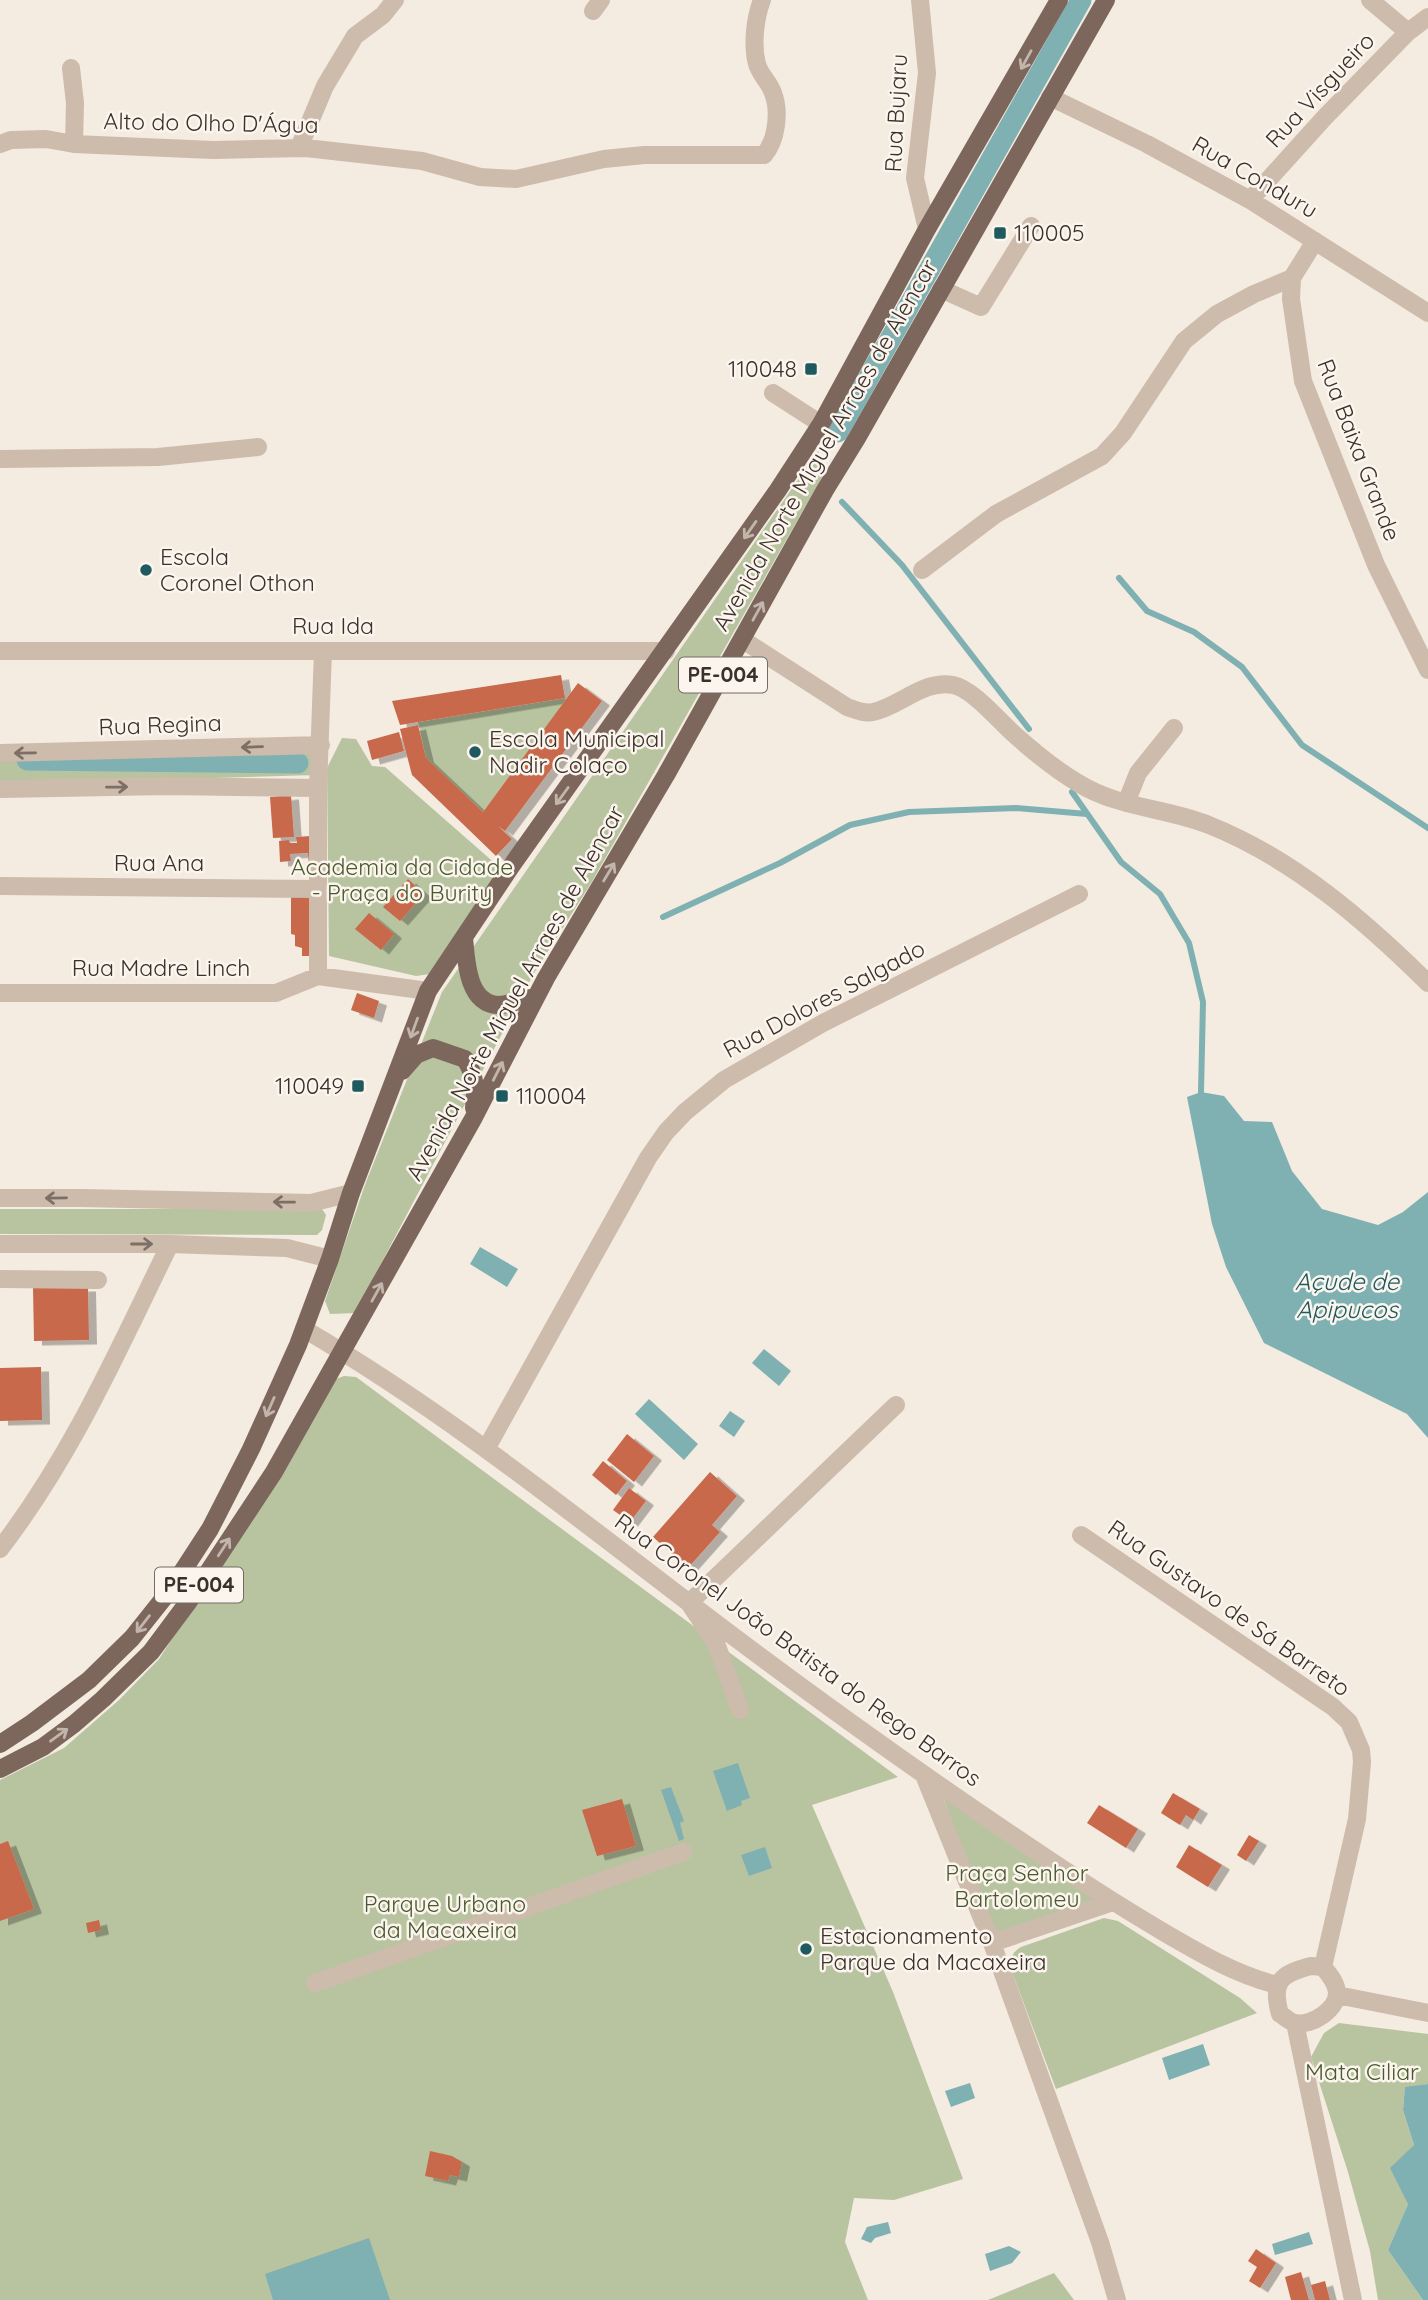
<svg xmlns="http://www.w3.org/2000/svg" width="1428" height="2300" font-family="Quicksand,sans-serif">
	<style>
		.green { fill: #b8c4a0 }
		.water { fill: #7fb0b2 }
		.lines { fill: none; stroke-linecap: round; stroke-linejoin: round }
		.stream { stroke: #7fb0b2; stroke-width: 6 }
		.canal { stroke: #7fb0b2; stroke-width: 21 }
		.building { fill: #c8694b; filter: url(#shadow) }
		.minor { stroke: #cdbbac; stroke-width: 18 }
		.major { stroke: #7d675c; stroke-width: 18 }
		.oneway { stroke: #c2b5ac }
		.oneway2 { stroke: #7d6f65 }
		.poi-dot { fill: #1f5a5e; stroke: #fbf5ee; stroke-width: 2.5 }
		.labels { text-anchor: middle; stroke-width: 5; stroke-linejoin: round; paint-order: stroke }
		.shield { fill: #fbf5ee; stroke: #756b66; stroke-width: 2 }
		.shield-label { font-size: 21px; font-weight: bold; fill: #3b302b }
		.street-label { font-size: 23px; fill: #3b302b; stroke: #fbf5ee }
		.poi-label { font-size: 23px; fill: #3b302b; stroke: #fbf5ee; text-anchor: start }
		.park-label { font-size: 23px; fill: #4a5a2e; stroke: #fbf5ee }
		.water-label { font-size: 24px; font-style: italic; fill: #1f5a5e; stroke: #fbf5ee }
	</style>
	<defs>
		<filter id="shadow"><feDropShadow dx="8" dy="4.5" stdDeviation="0" flood-color="#0004"/></filter>
	</defs>
	<rect width="100%" height="100%" fill="#f4ebe1"/>
	<!-- green -->
	<path class="green" d="M818,451l8,19 -236,415 -56,88 -179,340 -25,1 -5,-13 41,-119 76,-190z
		M565,698l1,2 -83,112 -57,-53 -8,-37z
		M342,738l14,1 16,27 13,1 113,99 2,6 -70,102 -14,2 -87,-20 -2,-188z
		M318,748l-2,27 -316,9v-29z
		M0,1209h322l4,6 -4,15 -5,5 -317,-1z
		M344,1376l12,1 542,400 -86,28 81,187 70,187 -69,21 -40,-2 -9,44 23,58h-868v-520l64,-32 55,-48 40,-41 146,-227 28,-52z
		M938,1783l166,114 -112,39z
		M1104,1918l14,3 122,77 17,15 -201,76 -44,-117c-3,-11 -1,-19 9,-25z
		M1339,2023l89,11v50l-23,4 -2,22 11,35 -6,59 -20,46 35,50h-45l-8,-49 -22,-79 -37,-115 13,-24z
		M1054,2273l20,27h-86z"/>
	<!-- water -->
	<path class="water" d="M1201,1092l23,4 20,25 28,1 20,49 30,38 56,16 25,-13 25,-20v246l-21,-24 -143,-71 -38,-76 -14,-43 -25,-127z
		M480,1247l38,22 -11,18 -37,-23z
		M764,1349l27,22 -12,15 -27,-23z
		M649,1399l49,45 -14,16 -49,-46z
		M730,1411l15,10 -11,16 -15,-11z
		M738,1763l12,35 -9,3 1,4 -15,6 -14,-40z
		M671,1787l13,34 -4,2 4,16 -5,2 -18,-51z
		M765,1847l7,21 -23,8 -8,-21z
		M1203,2044l7,21 -41,15 -7,-22z
		M970,2083l5,15 -24,9 -6,-16z
		M1428,2084v216h-5l-35,-50 20,-46 -18,-36 24,-23 -11,-35 2,-23z
		M888,2222l3,11 -16,5 -4,5 -10,-4 6,-12z
		M1309,2232l4,12 -38,11 -3,-11z
		M369,2238l21,62h-117l-8,-26z
		M1009,2246l12,6 -9,11 -22,8 -5,-17z"/>
	<g class="lines">
		<!-- stream -->
		<path class="stream" d="M842,502l60,63 127,164
			M1119,578l28,33 47,21 48,35 60,78 126,83
			M1072,792l49,70 39,32 29,49 14,59 -2,90
			M663,917l117,-54 70,-38 59,-13 107,-4 71,6"/>
		<!-- canal -->
		<path class="canal" d="M838,432l243,-432
			M27,760l271,3"/>
	</g>
	<!-- building -->
	<path class="building" d="M561,675l4,23 -147,24 -18,3 -8,-24z
		M578,683l24,18 -97,130 -7,-5 14,13 -16,17 -84,-81 -12,-46 18,-4 8,33 57,54z
		M399,732l5,19 -32,9 -5,-19z
		M291,795l3,42 -21,1 -3,-41z
		M311,836l-2,29 -1,-12 -18,1 1,7 -11,1 -1,-21 10,-1 1,3h7l-1,-6z
		M408,879l16,15 -24,27 -17,-14z
		M291,897h19l1,59h-9v-8l-7,-2v-11l-4,-1z
		M369,913l25,21 -13,16 -26,-21z
		M357,993l22,8 -5,17 -23,-8z
		M88,1287l1,53 -55,1 -1,-53z
		M41,1367l1,53 -42,1v-53z
		M627,1434l27,22 -20,26 -27,-22z
		M603,1461l24,20 -11,14 -24,-20z
		M710,1472l27,24 -25,29 8,7 -32,36 -35,-31z
		M629,1488l17,13 -16,21 -17,-12z
		M1173,1793l27,16 -7,11 -7,-5 -6,10 -19,-12z
		M622,1799l14,47 -39,10 -15,-46z
		M1099,1805l39,24 -12,19 -39,-25z
		M1249,1835l10,6 -13,20 -9,-6z
		M8,1841l26,68 -34,12v-77z
		M1189,1845l33,20 -14,22 -32,-20z
		M99,1920l2,10 -13,3 -2,-10z
		M430,2151l22,5 10,6 -3,15 -9,-2 -2,6 -23,-5z
		M1256,2249l20,14 -16,25 -11,-7 8,-14 -9,-6z
		M1301,2272l8,28h-18l-6,-23z
		M1325,2281l5,19h-15l-4,-15z"/>
	<g class="lines">
		<!-- minor -->
		<path class="minor" d="M920,0l7,73 -12,105 12,51
			M1370,0l38,32
			M593,11l8,-11
			M71,68l4,35 -1,41
			M1050,97l97,47 103,56 178,113
			M0,144l11,-4 35,-1 28,5 139,6 93,-2 116,13 58,16 36,2 88,-20 40,-4h120c13,-15 16,-44 9,-62 -3,-10 -13,-18 -16,-29 -5,-19 -2,-46 5,-64
			M299,148l26,-62 30,-50 28,-21 12,-15
			M1250,200l75,-83 83,-85 20,-15
			M1315,241l-23,37 -1,21 12,82 73,184 52,105
			M941,289l40,18 50,-81
			M773,393l48,31
			M0,459l158,-2 100,-10
			M922,570l74,-56 106,-58 21,-23 61,-92 33,-27 37,-20 38,-16
			M743,640l104,67c9,3 17,7 26,5 26,-5 51,-33 80,-27 20,4 46,36 62,50 19,17 41,35 63,48 40,25 89,25 131,42 85,34 155,95 219,158
			M0,651h666
			M0,753l321,-8
			M0,789l167,-3 151,2
			M1126,803l12,-30 36,-45
			M0,886l318,3
			M318,976v-188l5,-137
			M0,993h276l42,-17 110,15
			M0,1198h82l229,5 40,-10
			M0,1244h170l117,4 43,11
			M0,1279l98,1
			M304,1329c134,78 257,176 380,270 110,84 222,165 337,242 47,32 95,63 144,92 36,21 72,42 112,52
			M486,1449l162,-291 18,-26 19,-20 39,-32 99,-57 256,-129
			M1081,1535l252,172 16,15 12,28 1,12 -5,57 -34,148
			M0,1549c73,-95 118,-199 170,-305
			M740,1710l-24,-67 -27,-40 207,-198
			M924,1775l68,168 108,299 17,58
			M992,1943l121,-41
			M1311,1966l12,1c6,7 13,15 14,25 1,17 -26,35 -42,31 -5,-1 -11,-7 -15,-9 -9,-32 0,-40 31,-48z
			M315,1983l368,-131
			M1337,1995l91,18
			M1295,2023l58,277"/>
		<!-- major -->
		<path class="major" d="M464,937c2,22 3,67 34,68 11,0 26,-6 38,-8
			M402,1071l14,-16 17,-7 32,11c11,17 11,30 9,49
			M0,1744l32,-21 57,-43 43,-42 39,-49 39,-60 41,-80 47,-104 32,-86 21,-66 77,-202 84,-126 266,-375 43,-66 106,-195 132,-229
			M0,1769l43,-22 31,-23 29,-25 48,-47 38,-51 85,-129 199,-353 73,-141 120,-203 159,-285 32,-52 249,-438"/>
	</g>
	<!-- one-way arrows -->
	<defs><path id="oneway-shaft" d="M-6 0H5M1.5-3L5.5 0L1.5 3" fill="none" stroke-width="1.6" stroke-linecap="round" stroke-linejoin="round" transform="scale(1.75)"/></defs>
	<g class="oneway">
		<use href="#oneway-shaft" transform="translate(1026 60) rotate(119)"/>
		<use href="#oneway-shaft" transform="translate(750 530) rotate(125)"/>
		<use href="#oneway-shaft" transform="translate(758 611) rotate(-61)"/>
		<use href="#oneway-shaft" transform="translate(562 796) rotate(126)"/>
		<use href="#oneway-shaft" transform="translate(609 872) rotate(-59)"/>
		<use href="#oneway-shaft" transform="translate(414 1028) rotate(110)"/>
		<use href="#oneway-shaft" transform="translate(498 1071) rotate(-63)"/>
		<use href="#oneway-shaft" transform="translate(377 1292) rotate(-61)"/>
		<use href="#oneway-shaft" transform="translate(270 1407) rotate(114)"/>
		<use href="#oneway-shaft" transform="translate(224 1547) rotate(-57)"/>
		<use href="#oneway-shaft" transform="translate(143 1624) rotate(128)"/>
		<use href="#oneway-shaft" transform="translate(59 1735) rotate(-36)"/>
	</g>
	<g class="oneway2">
		<use href="#oneway-shaft" transform="translate(252 747) rotate(178)"/>
		<use href="#oneway-shaft" transform="translate(25 753) rotate(179)"/>
		<use href="#oneway-shaft" transform="translate(117 787) rotate(-1)"/>
		<use href="#oneway-shaft" transform="translate(56 1198) rotate(179)"/>
		<use href="#oneway-shaft" transform="translate(284 1202) rotate(-179)"/>
		<use href="#oneway-shaft" transform="translate(142 1244)"/>
	</g>
	<!-- markers -->
	<g class="poi-dot">
		<rect x="993" y="226" width="14" height="14" rx="3.5"/>
		<rect x="804" y="362" width="14" height="14" rx="3.5"/>
		<circle cx="146" cy="570" r="7"/>
		<circle cx="475" cy="752" r="7"/>
		<rect x="351" y="1079" width="14" height="14" rx="3.5"/>
		<rect x="495" y="1089" width="14" height="14" rx="3.5"/>
		<circle cx="806" cy="1949" r="7"/>
	</g>
	<g class="labels">
		<!-- shield labels -->
		<g class="shield">
			<rect x="679" y="657.5" width="88" height="35" rx="5"/>
			<rect x="155" y="1567.5" width="88" height="35" rx="5"/>
		</g>
		<g class="shield-label">
			<text x="723" y="682">PE-004</text>
			<text x="199" y="1592">PE-004</text>
		</g>
		<!-- street labels -->
		<g class="street-label">
			<text transform="translate(1320 90) rotate(-47)" y="8">Rua Visgueiro</text>
			<text transform="translate(896 113) rotate(-87)" y="8">Rua Bujaru</text>
			<text transform="translate(211 123) rotate(1)" y="8">Alto do Olho D'Água</text>
			<text transform="translate(1255 177) rotate(30)" y="8">Rua Conduru</text>
			<text transform="translate(825 445) rotate(-60)" y="8">Avenida Norte Miguel Arraes de Alencar</text>
			<text transform="translate(1359 450) rotate(69)" y="8">Rua Baixa Grande</text>
			<text x="333" y="634">Rua Ida</text>
			<text transform="translate(160 725) rotate(-2)" y="8">Rua Regina</text>
			<text x="159" y="871">Rua Ana</text>
			<text x="161" y="976">Rua Madre Linch</text>
			<text transform="translate(515 993) rotate(-61)" y="8">Avenida Norte Miguel Arraes de Alencar</text>
			<text transform="translate(824 999) rotate(-28)" y="8">Rua Dolores Salgado</text>
			<text transform="translate(1229 1608) rotate(35)" y="8">Rua Gustavo de Sá Barreto</text>
			<text transform="translate(798 1650) rotate(36)" y="8">Rua Coronel João Batista do Rego Barros</text>
		</g>
		<!-- poi labels -->
		<g class="poi-label">
			<text x="1014" y="241">110005</text>
			<text x="797" y="377" text-anchor="end">110048</text>
			<text x="160" y="565">Escola<tspan x="160" dy="26">Coronel Othon</tspan></text>
			<text x="489" y="747">Escola Municipal<tspan x="489" dy="26">Nadir Colaço</tspan></text>
			<text x="344" y="1094" text-anchor="end">110049</text>
			<text x="516" y="1104">110004</text>
			<text x="820" y="1944">Estacionamento<tspan x="820" dy="26">Parque da Macaxeira</tspan></text>
		</g>
		<!-- park labels -->
		<g class="park-label">
			<text x="402" y="875">Academia da Cidade<tspan x="402" dy="26">- Praça do Burity</tspan></text>
			<text x="1017" y="1881">Praça Senhor<tspan x="1017" dy="26">Bartolomeu</tspan></text>
			<text x="445" y="1912">Parque Urbano<tspan x="445" dy="26">da Macaxeira</tspan></text>
			<text x="1362" y="2080">Mata Ciliar</text>
		</g>
		<!-- water labels -->
		<g class="water-label">
			<text x="1347" y="1290">Açude de<tspan x="1347" dy="28">Apipucos</tspan></text>
		</g>
	</g>
</svg>
